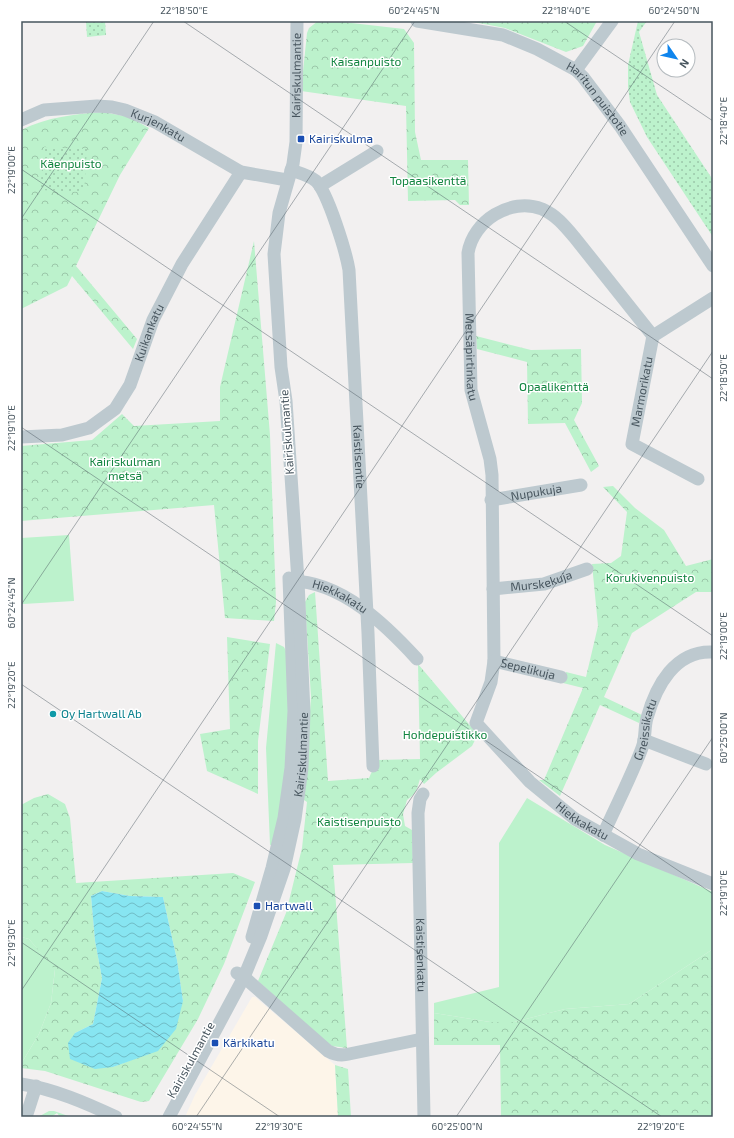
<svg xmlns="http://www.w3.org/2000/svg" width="734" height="1138" font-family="'Exo 2',sans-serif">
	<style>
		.commercial { fill: #fdf5e9 }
		.grass { fill: #bcf2cc }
		.forest { fill: url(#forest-crowns); fill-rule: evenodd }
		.park { fill: url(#park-dots) }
		.water { fill: url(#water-waves) }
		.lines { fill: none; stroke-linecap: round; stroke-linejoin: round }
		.minor { stroke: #bdc9cf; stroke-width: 13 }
		.ticks { fill: none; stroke: #47555e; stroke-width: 1; stroke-opacity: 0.45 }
		.transit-dot { fill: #1a4fb4; stroke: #fff; stroke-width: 1.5 }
		.culture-dot { fill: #0f9aa8; stroke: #fff; stroke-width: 1.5 }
		.labels { text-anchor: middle; stroke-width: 3; stroke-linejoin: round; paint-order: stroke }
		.park-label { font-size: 12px; fill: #128540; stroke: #fff }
		.street-label { font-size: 12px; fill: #47555e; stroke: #fff }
		.transit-label { font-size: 12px; fill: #164399; stroke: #fff; text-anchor: start }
		.culture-label { font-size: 12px; fill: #0d838f; stroke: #fff; text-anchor: start }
		.neatline { fill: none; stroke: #47555e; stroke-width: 1.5 }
		.ticks-label { font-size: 10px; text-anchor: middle; fill: #47555e }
	</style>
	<defs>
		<pattern id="forest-crowns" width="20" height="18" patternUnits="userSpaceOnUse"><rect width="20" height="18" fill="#bcf2cc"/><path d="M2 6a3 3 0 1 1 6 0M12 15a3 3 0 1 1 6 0" fill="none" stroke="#9bc7a9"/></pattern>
		<pattern id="park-dots" width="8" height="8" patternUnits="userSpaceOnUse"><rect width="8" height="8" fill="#bcf2cc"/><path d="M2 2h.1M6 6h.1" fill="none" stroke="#9bc7a9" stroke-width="1.8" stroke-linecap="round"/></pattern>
		<pattern id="water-waves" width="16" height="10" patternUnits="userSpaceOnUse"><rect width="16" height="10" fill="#87e5f1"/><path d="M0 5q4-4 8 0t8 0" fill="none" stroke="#70bcc6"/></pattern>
	</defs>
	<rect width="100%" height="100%" fill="#f2f0f0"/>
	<!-- commercial -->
	<path class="commercial" d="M252,997h3l80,68 3,52h-153l10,-22z"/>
	<!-- grass -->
	<path class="grass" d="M69,535l5,66 -51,3 -2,-66z
		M276,643l8,4 3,6 2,42 -3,80 -11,69 -5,1 -4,-97z
		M527,798l78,47 108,47v57l-84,55 -64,5 -51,13h-24l-56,-9v-10l65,-16v-144z
		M21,937l8,2 26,30 -4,34 -12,31 -18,30z
		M49,1111h5l17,6h-11l-3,-4 -6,4h-13z"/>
	<!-- forest -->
	<path class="forest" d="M318,21h16l70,8 10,14 1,89 6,28h47l1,45h-9l-5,-5 -47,1 -2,-95 -105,-15 6,-58 2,-5z
		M468,21h129l-14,25 -17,6 -61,-24z
		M103,112l26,5 20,11 -29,47 -44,91 61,73 -4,10 -61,-73 -5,10 -46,23v-179c27,-13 53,-16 82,-18z
		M254,241l16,194 6,167 -2,19 -49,-3 -11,-113 -193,16v-75l71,-6 30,-26 12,12 86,-5v-34z
		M476,336l55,14 50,-1 1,54 -8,17 25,46 -8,6 -26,-49 -37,1 -1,-62 -50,-13z
		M613,486l22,22 29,22 22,36 27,-7v33h-17l-64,41 -28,64 38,18 -3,8 -39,-18 -40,91 -21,-16h5l39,-92 -20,-5 3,-11 20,5 12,-51 -6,-62 19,-1 10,-7 6,-44 -24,-25z
		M315,592l13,189 41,-3 8,-18 43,-1 -2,-95 55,65 2,11 -3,6 -36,27 -12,11 -4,-5c-3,10 -4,15 -13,21l-4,14 2,12 7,4 1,33 -80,2 14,183 -15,-2 -8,-5 -66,-60 28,-68 16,-65 5,-46 -3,-2 7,-103 -6,-95 4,-7z
		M227,637l43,7 -12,97v53l-51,-23 -7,-37 30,-5z
		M48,794l17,10 5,14 6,65 157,-10 22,9 -31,82 -26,55 -49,82 -8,1 -96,-31 -24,-3v-4l18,-30 12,-31 4,-33 -26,-31 -8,-2v-132l13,-7zM102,891l28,5 33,1 14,63 6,41 -49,58 -21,8 -38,-34 18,-9 9,-46 -7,-37 -4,-45z
		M713,949v168h-212l-1,-72h-66v-32l56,9h24l51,-13 64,-5z
		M335,1065l13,4 3,48h-13z"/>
	<!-- park -->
	<path class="park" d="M86,21h19l1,14 -19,2z
		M638,21h9l-8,11 18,63 56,85v57l-66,-100 -17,-35 -2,-15v-22z
		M44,147l43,2 -3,43 -44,-2z"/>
	<!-- water -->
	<path class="water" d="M102,891l28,5 33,1 14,63 6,41 -7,28 -18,22 -45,16 -18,2 -25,-10 -2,-16 7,-10 18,-9 9,-46 -7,-37 -4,-45z"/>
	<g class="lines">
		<!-- minor -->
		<g class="minor">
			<path id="s1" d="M417,21l86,14 34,14 39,21 7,7 37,49 93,140"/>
			<path d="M576,70l36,-49"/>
			<path id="s2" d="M21,120l23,-10 53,-4 15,1 13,3 30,12 86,50 46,8"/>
			<path id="s3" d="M291,170c8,3 18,5 25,11 12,12 30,71 33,89l19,363 5,133"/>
			<path d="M320,186l57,-35"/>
			<path id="s4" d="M653,336l-78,-98c-10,-12 -19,-23 -33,-29 -32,-12 -69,12 -74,44l3,137 19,69 2,16 2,186 -3,21 -15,41 54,59 45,37 63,35 75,30"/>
			<path id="s5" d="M21,437l41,-2 27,-7 26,-19 15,-24 23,-65 29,-56 59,-92"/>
			<path id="s6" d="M698,479l-66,-35 21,-108 60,-38"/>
			<path id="s7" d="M491,500l90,-15"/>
			<path id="s8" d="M291,581c50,0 95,44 126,78"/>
			<path id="s9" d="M493,589l51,-5 43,-15"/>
			<path id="s10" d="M494,661l67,16"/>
			<path d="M644,740l62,24"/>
			<path id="s11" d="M423,794l-3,5 -2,14 6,304"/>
			<path id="s12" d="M603,835c13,-29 28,-58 39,-87 4,-10 2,-20 5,-30 9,-32 28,-68 66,-66"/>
			<path d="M252,937l20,-69 12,-50 7,-50 3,-57 -5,-133"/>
			<path d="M237,973l7,4 84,74c7,4 13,5 21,3l73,-15"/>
			<path d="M21,1084c33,5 65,19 95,33"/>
			<path d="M26,1117l10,-31"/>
			<path id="s13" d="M169,1117l75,-140 17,-41 23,-67 11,-50 7,-51 2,-56 -6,-131 -12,-180 -5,-34 -7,-113 5,-41 14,-49 3,-22 1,-121"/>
		</g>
	</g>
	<!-- ticks -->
	<path class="ticks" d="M183,21l530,358M564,21l149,100M21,169l692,467M21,219l133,-198M21,427l692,467M21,605l394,-584M21,684l641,433M21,942l259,175M21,991l654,-970M196,1117l517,-766M456,1117l257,-380"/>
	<!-- markers -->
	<g class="transit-dot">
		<rect x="297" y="135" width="8" height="8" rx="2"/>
		<rect x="253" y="902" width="8" height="8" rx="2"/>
		<rect x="211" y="1039" width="8" height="8" rx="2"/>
	</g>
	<circle class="culture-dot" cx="53" cy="714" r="4"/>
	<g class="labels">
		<!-- park labels -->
		<g class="park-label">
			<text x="366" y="66">Kaisanpuisto</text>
			<text x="71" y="168">Käenpuisto</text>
			<text x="428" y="185">Topaasikenttä</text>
			<text x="554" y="391">Opaalikenttä</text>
			<text x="125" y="466">Kairiskulman<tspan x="125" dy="14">metsä</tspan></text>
			<text x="650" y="582">Korukivenpuisto</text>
			<text x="445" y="739">Hohdepuistikko</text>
			<text x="359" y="826">Kaistisenpuisto</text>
		</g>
		<!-- street labels -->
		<g class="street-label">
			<text dy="4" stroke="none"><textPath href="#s13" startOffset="1073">Kairiskulmantie</textPath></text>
			<text dy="4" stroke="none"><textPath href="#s1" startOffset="204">Haritun puistotie</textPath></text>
			<text dy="4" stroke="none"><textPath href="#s2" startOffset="143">Kurjenkatu</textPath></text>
			<text dy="4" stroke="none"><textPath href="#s5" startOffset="185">Kuikankatu</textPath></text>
			<text dy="4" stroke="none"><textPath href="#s4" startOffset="371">Metsäpirtinkatu</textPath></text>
			<text dy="4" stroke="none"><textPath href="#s6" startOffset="128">Marmorikatu</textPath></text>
			<text transform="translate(287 432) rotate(-94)" y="4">Kairiskulmantie</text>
			<text dy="4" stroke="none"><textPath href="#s3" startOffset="310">Kaistisentie</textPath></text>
			<text dy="4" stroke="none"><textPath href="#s7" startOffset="46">Nupukuja</textPath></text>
			<text dy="4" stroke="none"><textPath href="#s9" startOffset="49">Murskekuja</textPath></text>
			<text dy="4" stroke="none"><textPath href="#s8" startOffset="52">Hiekkakatu</textPath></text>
			<text dy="4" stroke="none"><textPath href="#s10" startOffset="35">Sepelikuja</textPath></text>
			<text dy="4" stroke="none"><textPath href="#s12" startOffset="114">Gneissikatu</textPath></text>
			<text dy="4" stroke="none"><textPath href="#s13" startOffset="390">Kairiskulmantie</textPath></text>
			<text dy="4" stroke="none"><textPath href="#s4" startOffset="888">Hiekkakatu</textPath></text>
			<text dy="4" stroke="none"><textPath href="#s11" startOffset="162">Kaistisenkatu</textPath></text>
			<text transform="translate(191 1060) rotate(-61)" y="4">Kairiskulmantie</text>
		</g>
		<!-- transit labels -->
		<g class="transit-label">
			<text x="309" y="143">Kairiskulma</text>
			<text x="265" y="910">Hartwall</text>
			<text x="223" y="1047">Kärkikatu</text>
		</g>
		<!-- culture labels -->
		<g class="culture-label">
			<text x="61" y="718">Oy Hartwall Ab</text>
		</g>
	</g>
	<!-- border -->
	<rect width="734" height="1138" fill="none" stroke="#ffffff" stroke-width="44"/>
	<!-- north arrow -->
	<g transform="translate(676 58) rotate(124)"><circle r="19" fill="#ffffff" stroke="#b5bbbf"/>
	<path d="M0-3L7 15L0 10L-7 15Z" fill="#0f85ed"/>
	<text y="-6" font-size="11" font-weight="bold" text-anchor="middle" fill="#47555e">N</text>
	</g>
	<rect x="22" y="22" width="690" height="1094" class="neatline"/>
	<g class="ticks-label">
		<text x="184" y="14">22°18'50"E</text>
		<text x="414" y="14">60°24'45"N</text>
		<text x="566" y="14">22°18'40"E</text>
		<text x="674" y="14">60°24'50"N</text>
		<text transform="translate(723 121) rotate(-90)" y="4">22°18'40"E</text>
		<text transform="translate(11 170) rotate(-90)" y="4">22°19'00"E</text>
		<text transform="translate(723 378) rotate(-90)" y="4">22°18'50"E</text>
		<text transform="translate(11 428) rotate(-90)" y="4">22°19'10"E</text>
		<text transform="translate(11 603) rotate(-90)" y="4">60°24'45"N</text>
		<text transform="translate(723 636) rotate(-90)" y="4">22°19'00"E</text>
		<text transform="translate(11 685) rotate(-90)" y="4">22°19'20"E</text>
		<text transform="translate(723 738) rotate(-90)" y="4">60°25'00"N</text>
		<text transform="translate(723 893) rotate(-90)" y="4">22°19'10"E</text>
		<text transform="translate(11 943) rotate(-90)" y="4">22°19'30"E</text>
		<text x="197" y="1130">60°24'55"N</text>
		<text x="279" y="1130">22°19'30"E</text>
		<text x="457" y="1130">60°25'00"N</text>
		<text x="661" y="1130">22°19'20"E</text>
	</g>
</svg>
